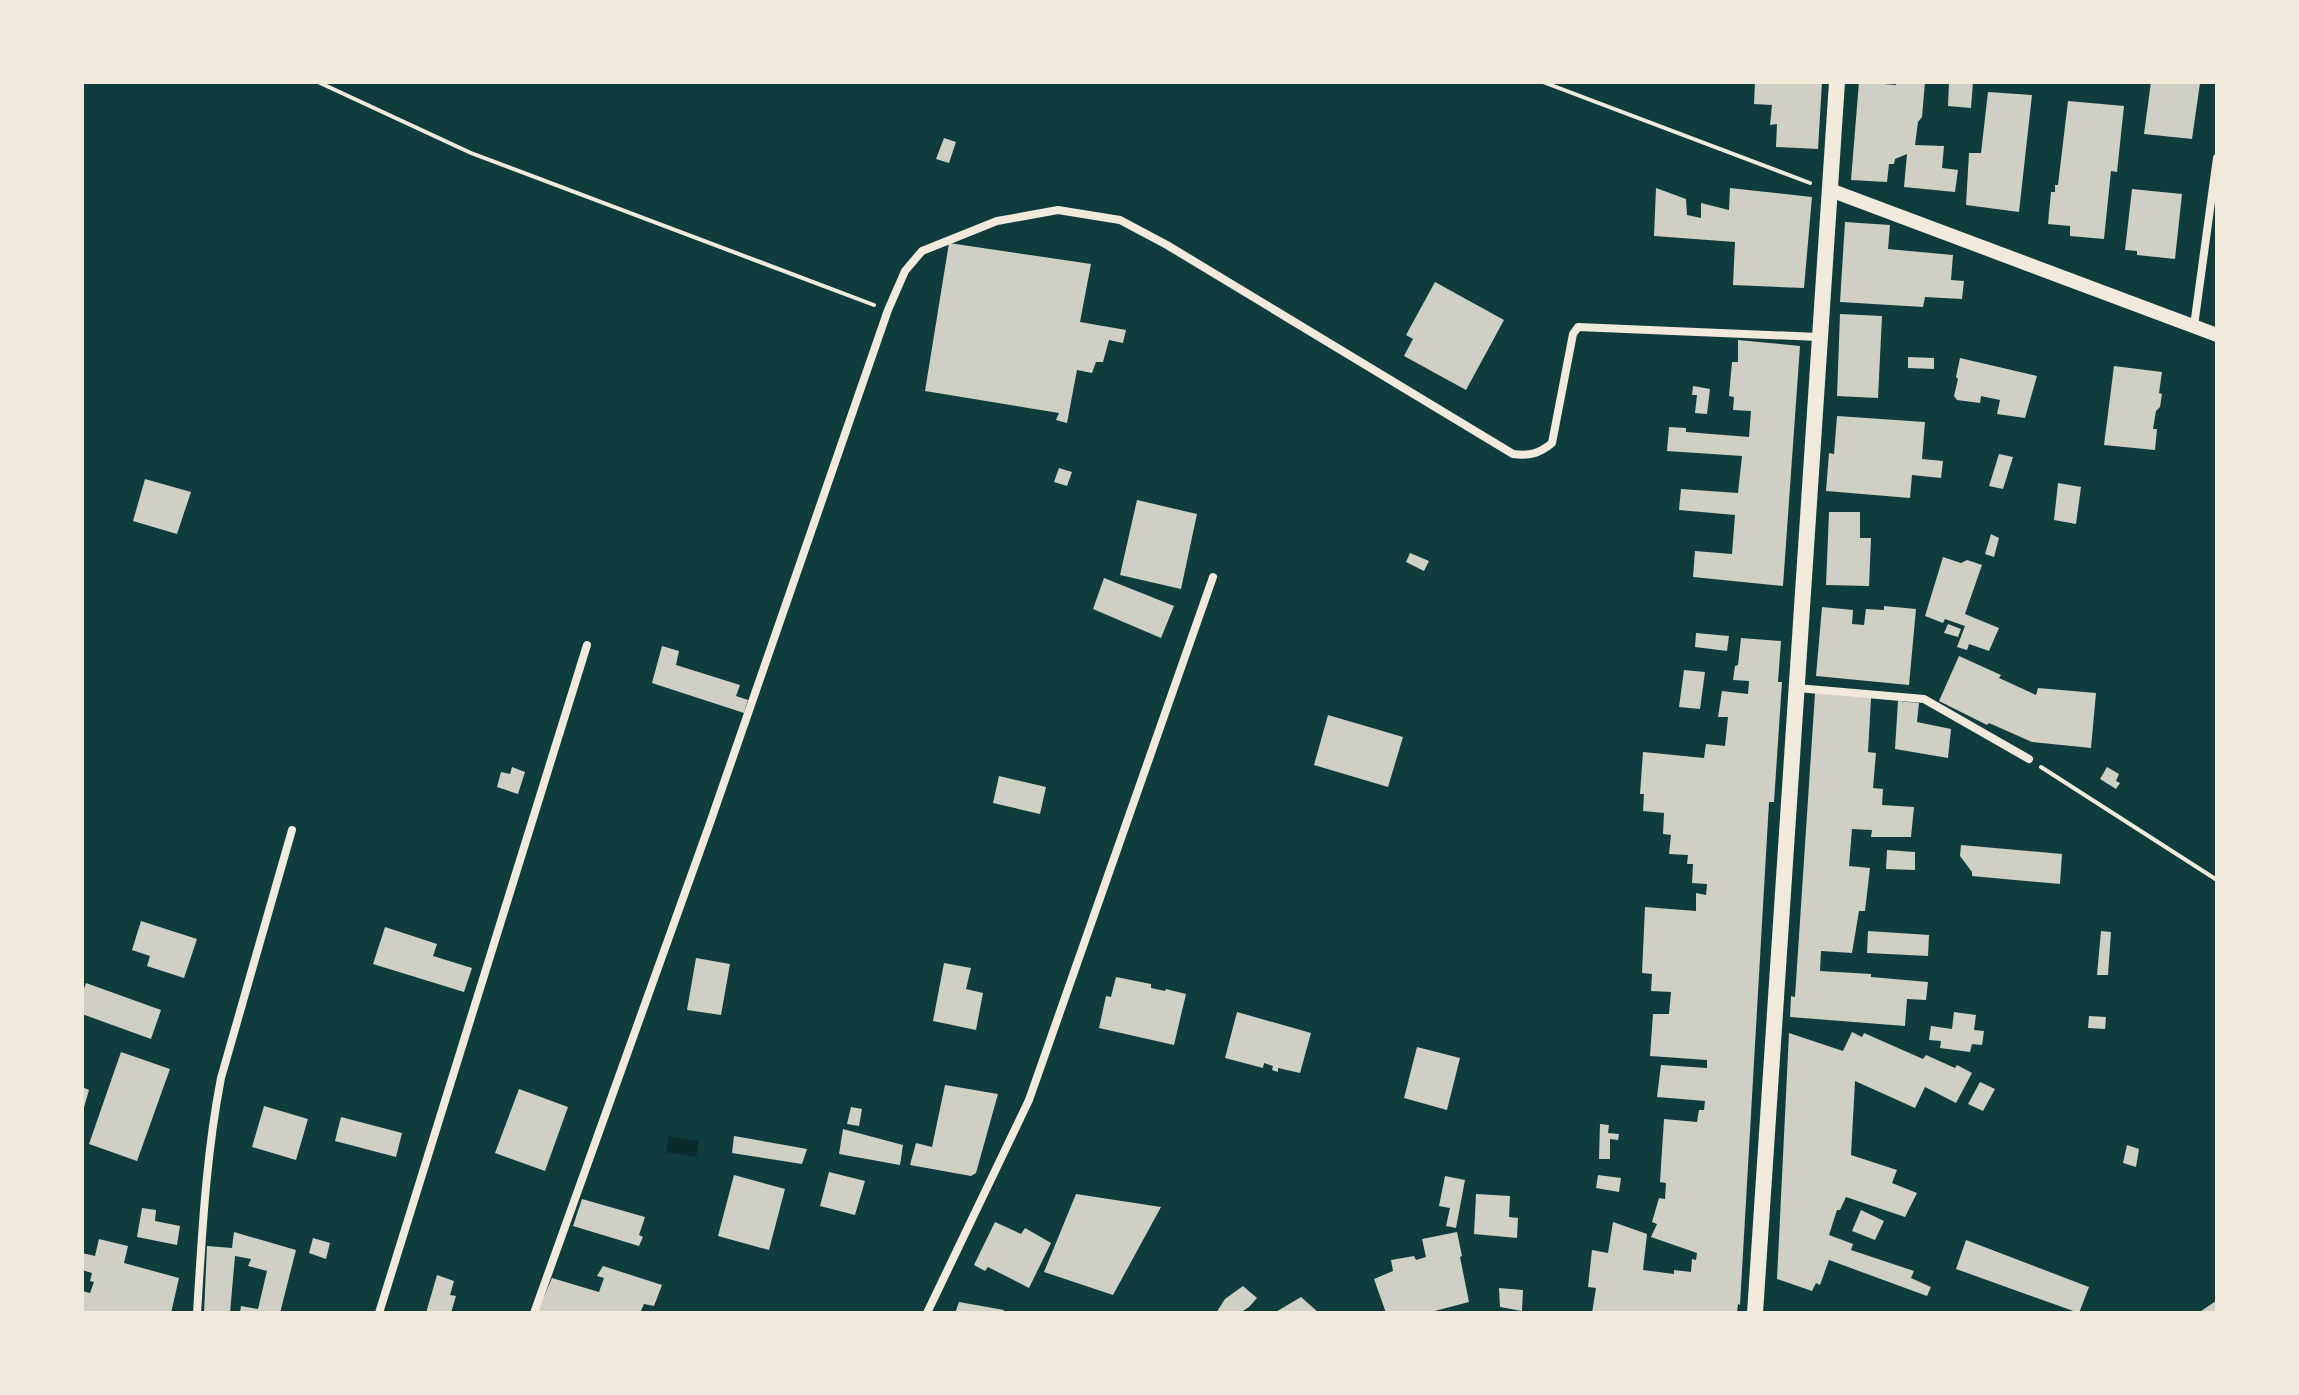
<svg xmlns="http://www.w3.org/2000/svg" width="2299" height="1395" font-family="Signika,sans-serif">
	<style>
		.water { fill: #0a2a2b }
		.building { fill: #cfcfc3 }
		.lines { fill: none; stroke-linecap: round; stroke-linejoin: round }
		.path { stroke: #f1e9da; stroke-width: 4 }
		.minor { stroke: #f1e9da; stroke-width: 8 }
		.tertiary { stroke: #f1e9da; stroke-width: 14 }
		.secondary { stroke: #f1e9da; stroke-width: 16 }
	</style>
	<rect width="100%" height="100%" fill="#0f3d3e"/>
	<!-- water -->
	<path class="water" d="M669,1136l30,5 -3,16 -30,-5z"/>
	<!-- building -->
	<path class="building" d="M1755,82h67l-4,67 -42,-2 1,-23 -7,1 2,-20 -18,-1z
		M1859,82l37,3 1,-3h28l-3,35 -4,5 -3,23 29,1 -2,22 16,2 -3,22 -51,-5 3,-33 -12,5 -1,5h-5l-2,18 -36,-2z
		M1949,82h24l-2,26 -23,-2z
		M2151,82l49,1 -8,56 -48,-5z
		M1988,92l44,3 -13,117 -53,-7 3,-52h12z
		M2068,101l56,5 -7,66 -6,-1 -7,68 -34,-3v-10l-22,-2 3,-32h4v-7h3z
		M944,138l12,4 -7,21 -13,-4z
		M1656,188l30,11 1,16 14,3v-15l28,7 1,-22 82,9 -8,91 -71,-3 2,-43 -81,-6z
		M2132,189l50,5 -7,65 -38,-4v-4l-12,-1z
		M1845,222l45,3 -2,24 65,6 -2,25 13,1 -2,18 -37,-2 -2,10 -83,-5z
		M949,243l142,21 -11,58 46,8 -3,13 -14,-3 -6,22h-7l-4,11 -15,-3 -10,53 -11,-3 3,-7 -134,-22z
		M1435,282l69,38 -38,70 -62,-34 9,-17 -7,-4z
		M1840,314l42,2 -4,82 -41,-2z
		M1738,340l62,6 -17,240 -90,-9 2,-26 37,3 3,-39 -56,-5 2,-21 57,4 4,-37 -75,-5 2,-24 17,1v4l63,5 2,-26 -18,-1 1,-13 -5,-1 3,-34h6z
		M1908,357l26,1v11l-26,-1z
		M1960,358l77,18 -12,42 -28,-4 3,-14 -19,-4 -1,7 -23,-3 -3,-4 4,-17 -2,-2z
		M2114,366l48,6 -3,21 3,1 -2,13 -4,4 -3,18h4l-2,21 -51,-5z
		M1693,386l17,3 -3,25 -12,-1 2,-18h-5z
		M1837,416l88,6 -3,37 21,2 -2,17 -29,-3 -2,23 -84,-7 3,-38 5,1z
		M1999,454l14,3 -10,32 -14,-3z
		M1059,468l13,4 -5,14 -13,-4z
		M145,479l46,13 -14,42 -44,-13z
		M2058,483l23,4 -5,37 -22,-4z
		M1137,500l60,14 -16,75 -61,-14z
		M1829,512h31v26h11l-2,48 -43,-1z
		M1991,534l8,4 -5,19 -9,-3z
		M1410,553l19,8 -5,10 -18,-9z
		M1943,557l18,6 6,-3 15,5 -17,49 34,14 -10,23 -20,-7 -2,6 -10,-3 8,-21 -20,-7 -2,4 -18,-7z
		M1104,578l70,28 -13,32 -68,-29z
		M1884,606l32,3 -7,76 -93,-9 6,-69 31,3 -1,14 12,1 2,-16 18,1z
		M1948,624l13,5 -3,8 -14,-4z
		M1696,633l33,3 -2,15 -32,-4z
		M1741,638l40,3 -3,41h4l-8,120h-5l-29,503 -2,-1 -1,9h-145l4,-25 -8,-1 4,-37 16,3 5,-31 34,12 -4,36 31,4v-4l17,2 1,-13 4,1 1,-7 -46,-16 6,-13 -5,-2 7,-24 6,1 1,-16 -6,-1 4,-63 33,3 2,-12h5l1,-9 -48,-4 4,-32 46,3v-8l-57,-4 3,-42h16l2,-22 -20,-1 1,-17 -10,-1 3,-66 51,4v-18l10,2 1,-11 -15,-1 1,-19h-6l1,-9 -19,-1 2,-19 -8,-1 1,-21 -21,-2 1,-17h-4l3,-42 61,6 2,-14 19,2 3,-29h-10l4,-26 26,3 1,-13 -16,-1 2,-14 3,-1z
		M662,646l17,5 -3,14 64,20 -4,11 12,4 -4,13 -92,-30z
		M1959,656l42,19 -2,3 37,17 2,-7 58,5 -5,55 -59,-6 -43,-19 -2,2 -48,-24z
		M1684,670l21,2 -5,37 -21,-2z
		M1815,693l56,5 -3,54 8,1 -3,35 10,1 -1,16 32,2 -3,30h-40l1,-7 -20,-1 -3,37 21,2 -5,43h-6l-7,42 -31,-2 -1,20 51,3v3l57,5 -2,18 -19,-1 -2,27 -115,-9 1,-21 4,1z
		M1898,701l21,2 -2,19 34,7 -3,29 -53,-9z
		M1328,715l75,22 -15,50 -74,-22z
		M512,767l13,5 -7,22 -21,-7 4,-15 9,2z
		M2107,767l12,7 -3,7 4,2 -4,6 -16,-10z
		M999,776l47,11 -6,27 -47,-11z
		M1961,845l101,9 -2,30 -88,-8v-4l-12,-16z
		M1887,850l28,2v18l-29,-1z
		M141,921l56,18 -13,39 -37,-12 3,-10 -18,-6z
		M385,927l52,17 -4,12 39,12 -8,24 -91,-28z
		M1868,931l61,4 -1,21 -61,-3z
		M2101,931l10,1 -3,43h-11z
		M696,958l34,6 -9,51 -34,-5z
		M944,963l27,5 -5,21 17,4 -7,37 -43,-9z
		M1116,977l35,7v4l14,3 1,-2 20,5 -12,51 -75,-17 7,-32 5,1z
		M86,983l75,27 -10,29 -69,-25v-19z
		M1237,1012l74,21 -11,40 -22,-5v4l-6,-2 1,-4 -9,-3 -1,5 -38,-10z
		M1954,1012l22,3 -2,15 10,1 -2,14 -10,-1 -2,8 -30,-4 1,-7 -12,-1 2,-14 21,3z
		M2089,1016l17,1 -1,12 -17,-1z
		M1852,1032l10,5 2,-4 59,26 3,-4 29,13 2,-3 15,8 -16,30 -31,-16 -10,21 -60,-27 -4,74 46,15 -5,13 25,10 -12,24 -59,-20 -6,13h-3l-8,25 24,9 -2,6 63,21 -3,7 20,9 -4,9 -98,-36 -9,25 -4,-2 -4,8 -35,-12 12,-246 54,18z
		M1417,1047l43,11 -13,52 -43,-12z
		M121,1052l49,17 -33,92 -48,-17z
		M1980,1082l15,7 -12,22 -15,-7z
		M945,1085l53,9 -22,79 -5,3 -61,-11 6,-22 16,4z
		M82,1087l7,3 -6,21 -1,-1z
		M519,1089l49,18 -23,64 -50,-18z
		M264,1106l44,13 -12,41 -44,-13z
		M851,1107l11,2 -3,17 -12,-2z
		M341,1117l61,16 -6,24 -61,-16z
		M1600,1124l9,1 -1,8 11,1 -1,6 -8,-1v20h-11z
		M843,1129l60,16 -3,20 -61,-11z
		M734,1136l73,13 -5,15 -70,-11z
		M2127,1145l12,4 -3,18 -13,-4z
		M829,1172l36,9 -10,34 -35,-9z
		M734,1175l51,14 -16,61 -51,-14z
		M1598,1175l23,3 -2,14 -23,-4z
		M1445,1176l20,4 -9,48 -10,-2 4,-18 -11,-2z
		M1076,1194l85,13 -48,88 -69,-23z
		M1476,1194l34,2 -1,21 9,1 -1,20 -43,-4z
		M582,1199l63,18 -6,18 4,2 -4,9 -66,-20z
		M142,1208l14,2 -1,11 25,5 -3,19 -40,-8z
		M1861,1210l23,11 -9,19 -23,-9z
		M995,1222l26,12 4,-6 26,15 -22,45 -41,-21 -3,4 -11,-6z
		M234,1232l62,18 -16,63h-40l1,-7 17,3 9,-38 -19,-5 3,-7 -16,-3 -5,57h-26l3,-67 25,2z
		M1457,1232l5,24 -2,1 9,45 -42,11h-41l-12,-34 19,-8 -2,-11 23,-4 2,4 10,-3 -4,-18z
		M313,1238l17,5 -4,16 -17,-6z
		M99,1239l29,7 -4,17 55,15 -8,35h-89v-22l8,2 4,-11 -4,-1 2,-8 -10,-3v-17l13,3z
		M1966,1240l123,47 -10,26 -123,-44z
		M603,1266l59,19 -8,21 -10,-2 -4,9h-103l15,-35 47,14 5,-14 -7,-2z
		M437,1275l17,6 -4,14 6,1 -5,17h-25z
		M1243,1286l14,12 -8,9 -9,6h-24l9,-14z
		M1499,1288l24,2 -1,21 -22,-4z
		M1301,1297l18,16h-45z
		M2216,1301l1,12h-19z
		M959,1302l45,8 -1,3h-48z"/>
	<g class="lines">
		<!-- path -->
		<path class="path" d="M318,82l153,71 403,152
			M1543,82l267,101
			M2041,767l176,113"/>
		<!-- minor -->
		<path class="minor" d="M2194,326l23,-168
			M1797,688l127,11 105,60
			M197,1313c5,-79 9,-158 24,-235l71,-248
			M379,1313l208,-668
			M534,1313l176,-490 178,-513 17,-39 17,-20 75,-30 61,-11 62,10 47,25 346,209c16,2 26,0 39,-11l21,-109 5,-7 241,10
			M927,1313l102,-213 184,-523"/>
		<!-- tertiary -->
		<path class="tertiary" d="M1830,190l387,145"/>
		<!-- secondary -->
		<path class="secondary" d="M1755,1313l82,-1231"/>
	</g>
	<!-- border -->
	<rect width="2299" height="1395" fill="none" stroke="#f1e9da" stroke-width="168"/>
</svg>
